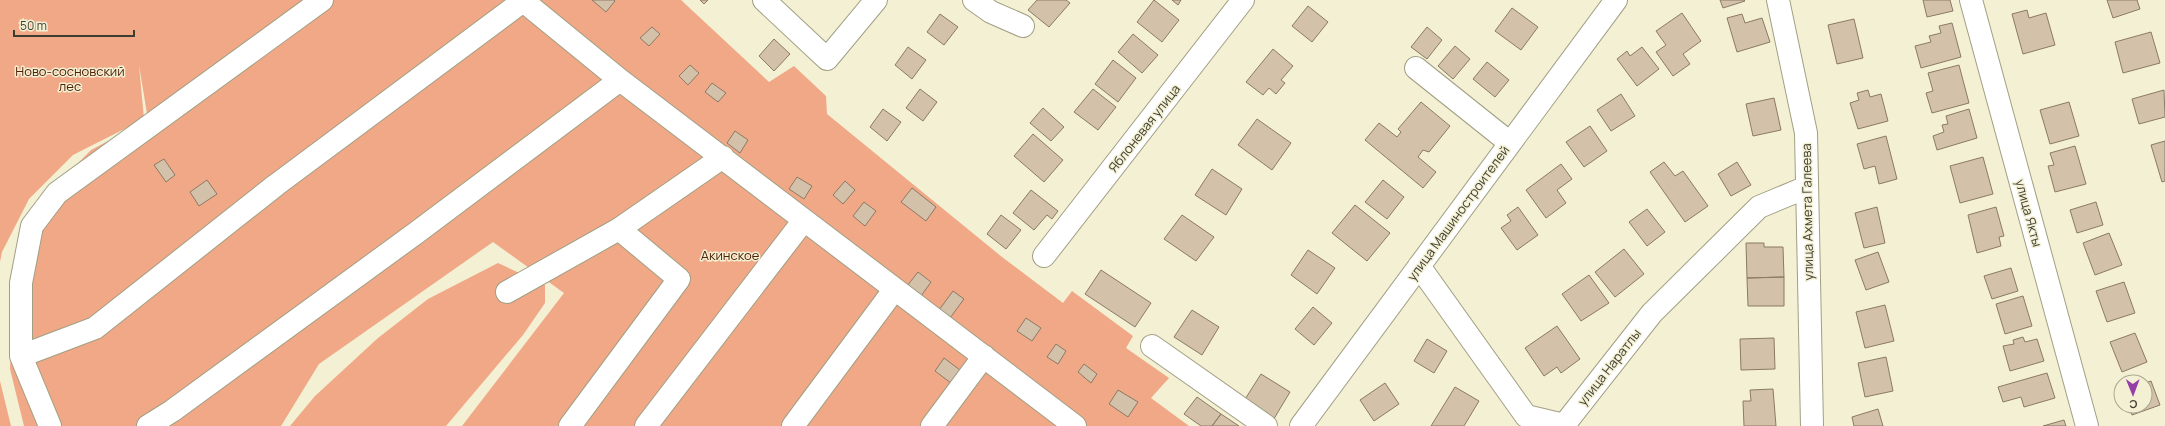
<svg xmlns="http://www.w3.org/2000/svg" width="2165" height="426" font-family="Manrope,sans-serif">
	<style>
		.green { fill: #f0a886 }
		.building { fill: #d3c1aa; stroke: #8b7a65 }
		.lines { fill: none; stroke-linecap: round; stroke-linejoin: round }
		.minor-casing { stroke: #a29f84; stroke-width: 24 }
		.minor { stroke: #fff; stroke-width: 22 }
		.labels { text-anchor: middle; stroke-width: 3; stroke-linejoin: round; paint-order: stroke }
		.park-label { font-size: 13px; fill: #4e2006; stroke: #f3f0d4 }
		.street-label { font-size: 13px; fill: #3e3d31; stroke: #f3f0d4 }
	</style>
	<rect width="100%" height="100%" fill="#f3f0d4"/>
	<!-- green -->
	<path class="green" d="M0,0h681l88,82 25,-16 32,30 1,18 175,143 61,46 9,-12 61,45 -7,12 43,30 -18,20 38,28h-727l102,-133 -71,-51 -174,122 -38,62h-257l-14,-57 7,-127 22,-39 52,-53 57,-30 -9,-55 5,54 -71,36 -44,44 -27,53 -2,10z
		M498,263l47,22v18l-22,32 -77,91h-156l25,-30 63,-58 50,-39z
		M0,381l11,45h-11z"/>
	<!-- building -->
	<path class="building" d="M592,0h22l1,1 -9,11z
		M700,0h8l-4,4z
		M1037,0h29l4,3 -21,24 -21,-17z
		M1154,0l25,20 -17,22 -25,-20z
		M1172,0h9l-3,5z
		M1720,0h24l1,1 -22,7z
		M1923,0h27l3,11 -26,6z
		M2107,0h30l3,9 -27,9z
		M1308,6l20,16 -16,20 -20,-16z
		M1512,8l26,19 -17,23 -26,-19z
		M2027,10l2,8 17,-5 9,32 -32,9 -11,-40z
		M1682,13l19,28 -18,13 7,10 -17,12 -17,-24 10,-7 -10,-14z
		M940,14l18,13 -14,18 -17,-13z
		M1742,14l3,9 17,-5 8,24 -33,10 -10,-34z
		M1854,19l9,39 -26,6 -9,-39z
		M1952,23l9,34 -40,11 -6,-22 16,-4 -2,-6 12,-3 -2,-7z
		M652,27l8,7 -11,12 -9,-8z
		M1427,27l15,13 -15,19 -16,-12z
		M2151,32l9,31 -37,10 -8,-31z
		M1133,34l25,21 -16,18 -24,-21z
		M774,39l16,15 -16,17 -15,-15z
		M1455,46l15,13 -17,20 -15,-13z
		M908,47l18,13 -14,19 -17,-14z
		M1642,47l17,22 -22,17 -20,-27 10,-8 3,5z
		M1273,49l20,17 -12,14 4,3 -9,11 -7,-6 -6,7 -17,-13z
		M1113,60l23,18 -18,24 -23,-18z
		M1487,62l22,18 -14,17 -22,-18z
		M690,65l9,8 -11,12 -9,-9z
		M1959,65l10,38 -37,10 -6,-20 7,-2 -5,-18z
		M712,83l14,10 -8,9 -13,-10z
		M920,89l17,13 -14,19 -17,-13z
		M1093,89l23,18 -18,23 -24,-18z
		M1868,90l2,7 11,-3 7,27 -30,8 -8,-26 9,-3 -2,-7z
		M2164,90l1,27 -26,7 -7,-25z
		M1621,94l14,22 -24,15 -14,-21z
		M1774,98l7,32 -28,6 -7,-32z
		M1421,102l29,24 -21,26 -6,-2 -5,7 18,15 -13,16 -58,-48 14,-17 18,14 4,-5 -3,-3z
		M2069,102l10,34 -29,8 -10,-34z
		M1043,108l21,19 -13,14 -21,-18z
		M883,109l18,13 -14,19 -17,-14z
		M1969,109l8,29 -40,12 -4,-14 11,-4 -2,-7 6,-1 -2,-8z
		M1257,119l34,24 -19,27 -34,-25z
		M1590,126l17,25 -23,16 -18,-25z
		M735,131l13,9 -8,13 -13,-10z
		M1033,134l30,26 -19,22 -30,-26z
		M1886,136l11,43 -18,5 -4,-18 -11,3 -7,-25z
		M2165,141v40l-3,1 -11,-37z
		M2075,146l11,38 -31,8 -7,-26 6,-1 -4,-12z
		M1983,157l10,37 -33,9 -10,-37z
		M164,159l11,16 -9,7 -12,-17z
		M1664,162l11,14 8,-5 25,35 -23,16 -35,-50z
		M1737,162l14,23 -20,11 -13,-22z
		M1561,164l11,15 -15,11 9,13 -20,15 -20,-28z
		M1212,169l30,20 -16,26 -31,-20z
		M797,177l15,9 -8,13 -15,-10z
		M207,180l10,14 -18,12 -9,-14z
		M1383,180l21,17 -17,22 -22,-17z
		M845,181l10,9 -12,14 -10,-9z
		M912,188l24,19 -10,14 -25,-19z
		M1031,190l27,21 -6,8 -5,-4 -13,15 -21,-17z
		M864,202l12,9 -11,15 -12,-10z
		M2096,202l7,23 -26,8 -7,-23z
		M1355,205l35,28 -23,28 -35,-28z
		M1518,207l20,28 -21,15 -16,-22 10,-7 -4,-6z
		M1877,207l8,36 -21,5 -9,-35z
		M1996,207l8,29 -5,1 2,9 -24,7 -9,-38z
		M1647,209l18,23 -18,14 -18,-24z
		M1001,215l20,15 -15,19 -19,-15z
		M1182,215l32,22 -18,24 -32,-22z
		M2109,233l13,32 -27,10 -12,-32z
		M1746,243h18v4h19l1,30 -37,1z
		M1624,249l20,25 -29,23 -20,-25z
		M1308,250l27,18 -18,26 -26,-19z
		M1878,252l11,30 -23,8 -11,-30z
		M2011,268l7,23 -26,8 -8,-23z
		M1101,270l50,33 -16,24 -50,-33z
		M918,272l13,10 -10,14 -14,-10z
		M1589,275l20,28 -28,18 -19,-27z
		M1784,277v29h-36l-1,-28z
		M2124,282l11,31 -28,9 -11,-31z
		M953,291l11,8 -14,19 -11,-8z
		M2023,296l9,30 -27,8 -9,-30z
		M1885,305l9,36 -29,7 -9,-36z
		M1313,307l19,16 -18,22 -19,-16z
		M1192,310l27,17 -17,28 -28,-18z
		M1026,318l15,10 -9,13 -15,-10z
		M1557,326l23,33 -19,14 -4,-6 -13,9 -19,-28z
		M2135,333l12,29 -25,10 -12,-30z
		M2023,337l2,5 12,-3 7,22 -34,10 -7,-25 11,-2 -1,-4z
		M1774,338l1,31 -34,1 -1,-31z
		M1427,339l20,12 -13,22 -20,-12z
		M1056,344l10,7 -8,13 -11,-7z
		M1886,357l7,34 -28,6 -7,-34z
		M944,358l20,15 -9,13 -20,-15z
		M1084,364l13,10 -6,9 -13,-11z
		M2047,373l8,25 -31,9 -3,-10 -18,5 -5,-15z
		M1261,374l29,18 -18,30 -30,-18z
		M2151,381l9,24 -28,10 -3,-9h16v-23z
		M1385,383l14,21 -25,17 -14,-21z
		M1455,387l24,14 -15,25h-33z
		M1773,389l3,37h-32l-1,-25h8l-1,-11z
		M1118,390l20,12 -10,15 -19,-13z
		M1197,397l24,17 -9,12h-11l-17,-12z
		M1878,409l5,17h-29l-2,-9z
		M1221,414l18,12h-27z
		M2064,420l2,6h-23z"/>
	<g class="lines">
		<!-- minor casing -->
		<g class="minor-casing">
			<path id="minor" d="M522,0l98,80 455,346
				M764,0l63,59 49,-59
				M974,0l17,12 32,14
				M1778,0l28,133 6,293
				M1971,0l116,426
				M1416,68l94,75
				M1044,256l199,-256
				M1419,266l107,150 38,9 88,-112 107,-106 48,-20
				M507,292l112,-63 104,-72
				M1152,346l114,80
				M21,356v-73l11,-57 25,-33 265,-193
				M50,426l-29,-70 74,-28 181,-143 247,-184
				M148,426l24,-15 244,-178 204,-153
				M570,426l109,-147 -60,-50
				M646,426l158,-206
				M793,426l101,-136
				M932,426l52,-70
				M1301,426l315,-426"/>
		</g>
		<!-- minor -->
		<use href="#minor" class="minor"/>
	</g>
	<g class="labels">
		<!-- park labels -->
		<g class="park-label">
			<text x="70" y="76">Ново-сосновский<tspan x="70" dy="15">лес</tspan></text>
			<text x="730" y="260">Акинское</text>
		</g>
		<!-- street labels -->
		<g class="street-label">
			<text transform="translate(1144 128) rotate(-52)" y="5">Яблоневая улица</text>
			<text transform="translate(1807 212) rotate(-91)" y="5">улица Ахмета Галеева</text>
			<text transform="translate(1458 213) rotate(-54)" y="5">улица Машиностроителей</text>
			<text transform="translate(2029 213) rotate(75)" y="5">улица Якты</text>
			<text transform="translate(1609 367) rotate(-52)" y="5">улица Наратлы</text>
		</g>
	</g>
	<!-- north arrow -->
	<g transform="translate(2133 394) rotate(179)"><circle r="19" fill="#f3f0d4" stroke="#aba893"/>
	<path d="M0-3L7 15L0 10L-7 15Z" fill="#973ea9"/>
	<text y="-6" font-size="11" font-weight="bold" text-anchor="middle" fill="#3e3d31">С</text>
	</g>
	<!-- scale -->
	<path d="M14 30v6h120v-6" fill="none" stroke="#3e3d31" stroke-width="2"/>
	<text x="20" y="30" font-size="12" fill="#3e3d31" stroke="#f3f0d4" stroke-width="3" paint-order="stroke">50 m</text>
</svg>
